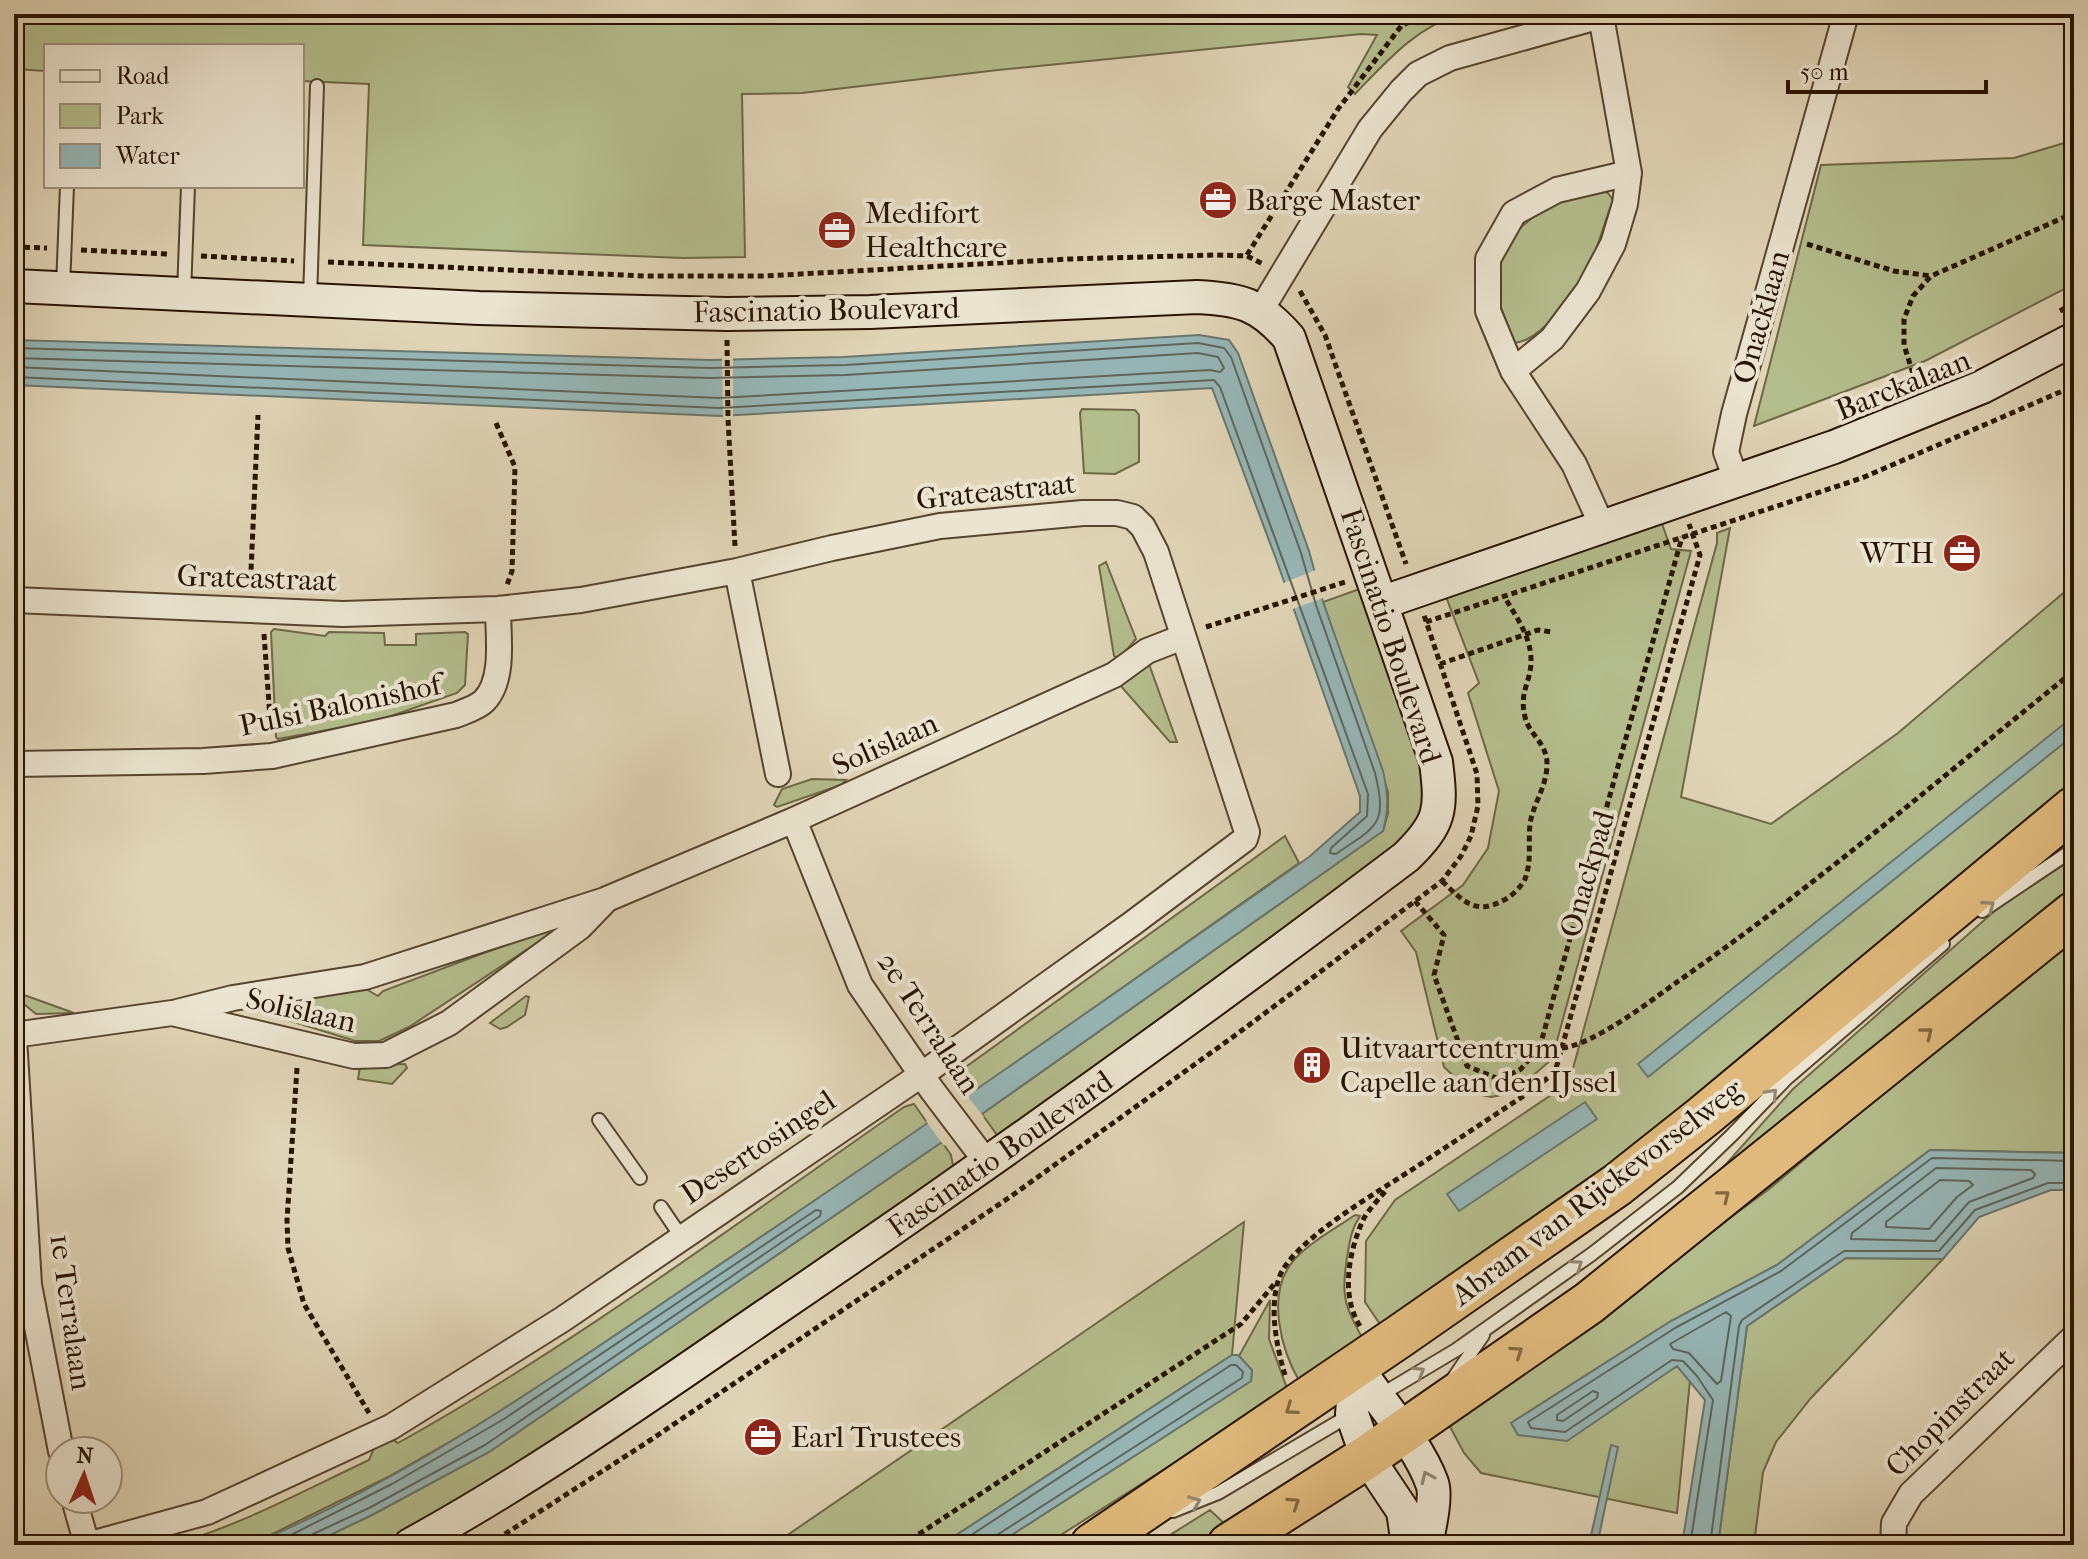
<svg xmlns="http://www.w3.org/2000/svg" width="2088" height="1559" font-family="'IM FELL French Canon',serif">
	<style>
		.green { fill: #b4bd8d; stroke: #6e6846; stroke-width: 2 }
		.water { fill: #96b7b7; stroke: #6a766e; stroke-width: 2 }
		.pier { fill: #e0d5b7 }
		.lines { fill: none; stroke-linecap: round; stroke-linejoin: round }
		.shore { stroke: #5e665c; stroke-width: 2 }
		.lane-casing { stroke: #55442e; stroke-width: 16 }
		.street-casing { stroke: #55442e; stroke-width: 28 }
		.secondary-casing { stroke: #271400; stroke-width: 36 }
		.highway-casing { stroke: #271400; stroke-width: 46 }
		.path { stroke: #271400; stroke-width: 5; stroke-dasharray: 6 4; stroke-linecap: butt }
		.lane { stroke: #ebe4d0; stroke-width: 12 }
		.street { stroke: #ebe4d0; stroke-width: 24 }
		.secondary { stroke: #ebe4d0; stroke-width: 32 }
		.highway { stroke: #e0ba7c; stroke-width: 42 }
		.oneway { stroke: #938672 }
		.oneway2 { stroke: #84673e }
		.labels { text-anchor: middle; stroke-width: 8; stroke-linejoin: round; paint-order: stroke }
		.poi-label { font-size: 30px; fill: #271400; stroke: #ebe4d0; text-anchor: start }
		.street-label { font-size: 30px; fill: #271400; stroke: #ebe4d0 }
	</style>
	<rect width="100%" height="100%" fill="#e0d5b7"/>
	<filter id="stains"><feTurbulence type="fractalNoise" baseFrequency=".0025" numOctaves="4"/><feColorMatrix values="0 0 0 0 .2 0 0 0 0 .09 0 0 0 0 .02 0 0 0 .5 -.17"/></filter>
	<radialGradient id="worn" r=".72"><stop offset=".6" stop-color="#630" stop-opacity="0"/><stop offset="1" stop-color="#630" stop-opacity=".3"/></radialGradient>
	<!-- green -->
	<path class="green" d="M14,14h1447c-44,12 -75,48 -106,80l-7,-7 29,-52 -16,-1 -363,36 -196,23 -60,1 3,163 -62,1 -320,-13 6,-161 -67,-3v-35h-256v25l-32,-2z
		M2074,140v144l-149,77 -171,65 67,-261 193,-7z
		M1602,191l6,2 5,7c-9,23 -15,49 -26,70 -13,24 -45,71 -73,73l-18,-49 4,-38 15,-24 33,-27z
		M1082,409l53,1 4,5v47l-24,12 -31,-1 -4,-60z
		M1661,521l10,28 20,2 -139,508 -39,34 -22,4 -19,-4 -28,-26 -28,-115 -15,-21 62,-46 25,-37 11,-57 -31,-98 11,-10 -34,-89z
		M1730,528l-49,269 90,27 127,-91 176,-149v207l-482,395 -210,141 -17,-25 1,-61 29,-41 174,-117 148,-540v-10z
		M1106,562l30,77 -17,20 -5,-3 -15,-90z
		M1365,587l64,193 -8,52 -416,304 -8,-1 -15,-21 401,-283 5,-18v-21l-65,-190z
		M274,629l51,7 4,-4 55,1 1,12h31v-11l49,-2 3,2 -3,51 -8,8 -80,28 -99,18 -2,-2 -5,-105z
		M1149,664l28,78h-7l-51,-58z
		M812,779l34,1 -5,5 -64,22 -3,-2 8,-16z
		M1285,836l14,27 -331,234 -13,-16 1,-7z
		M2074,858v34l-296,249 -83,58 98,-110 205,-181z
		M558,925h6l-155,102 -30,14h-24l-103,-32 -3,-4 117,-16 12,7 5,-5z
		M2074,932v221l-144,-3 -153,115 -106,56 -160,102 141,-41 25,-16 13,14 -13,133 -196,-40 -17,-20 -16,-30 320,-233z
		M24,995l50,18 -38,1 -17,-14z
		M526,996l3,1 -4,18 -18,12 -7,2 -10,-6z
		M405,1064l2,4 -15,16 -34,-5 2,-13z
		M914,1104l14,20 -428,289 -112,64 -138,68h-79c69,-19 134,-55 198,-85l6,-14 17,-7 6,4c176,-98 340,-221 506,-336z
		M942,1142l9,13 3,16 -489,330 -82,44h-74l63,-30 117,-63z
		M1355,1215l5,1c-8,12 -10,23 -12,36 -8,44 -4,53 17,91l-64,41c-20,-33 -36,-91 -7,-124 16,-18 41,-31 61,-45z
		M1244,1222l-12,133 -291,190h-168z
		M1846,1258l97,1 -132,139 -35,44 -13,30 -9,73h-36l29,-219z
		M1270,1300l-1,39 19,52 -243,154h-49l255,-164 1,-11 -13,-14z
		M1210,1510l16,15 -31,20h-41z"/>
	<!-- water -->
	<path class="water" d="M1199,335l30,5 9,13 71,198 14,51 60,169c5,22 6,38 0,60l-441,311 -453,310 -117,63 -63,30h-59c163,-68 307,-171 453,-269 204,-137 405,-278 606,-419l51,-45v-16l-84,-237 -64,-171 -492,28 -706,-31v-45l696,20 134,-3z
		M2074,716v19l-426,342 -10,-13z
		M1585,1102l12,17 -138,92 -12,-17z
		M1930,1150l144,3v37h-23l-72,27 -36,42 -97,-1 -99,68 -29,219h-36l23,-145 -28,-34 -110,75 -49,-6 -7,-12 160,-102 106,-56z
		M1232,1355h6l14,15 -1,11 -255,164h-55z
		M1611,1445l7,2 -21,98h-8z"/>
	<!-- pier -->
	<path class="pier" d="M733,355v64h-10l-1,-63z
		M1318,569l8,28 -36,13 -9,-26z
		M965,1093l19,24 -40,29 -18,-25z"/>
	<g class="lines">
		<!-- shore -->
		<path class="shore" d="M14,348l696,20 135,-3 353,-22 26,5 7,9 70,196 15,52 59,168c13,53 1,53 -39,81l-6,-1 1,-5 36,-32 1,-22 -148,-407 -6,-7 -495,28 -705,-31
			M14,358l696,20 135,-3 353,-22 20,4 6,11 -4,4 -10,-2 -491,28 -705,-31
			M1936,1168l95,2 4,4 -2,4 -64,24 -34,39 -84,-2 1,-6z
			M1940,1180l29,1 4,4 -16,12 -28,32 -43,-2v-5z
			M1726,1312l5,4 -10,65 -4,3 -28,-31 -16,-4 -3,-5z
			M1593,1391l5,2 -1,5 -34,23 -6,-1v-5z
			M271,1545l121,-61 112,-65 312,-209 5,1 -1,5 -335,229 -116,63 -56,26 -5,11
			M956,1545l275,-180h5l7,7 -1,6 -245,157 -4,10
			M1690,1545l23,-145 -16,-24 -14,-15 -11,-1 -107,72 -34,-4 -3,-6 147,-94 106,-57 151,-113 142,3
			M1710,1545l29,-219 3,-6 102,-69h95l36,-41 73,-27h26"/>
		<!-- lane casing -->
		<g class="lane-casing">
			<path id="lane" d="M63,287l4,-101
				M184,294l4,-108
				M310,299l7,-213
				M1982,911l92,-62
				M599,1120l41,58
				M661,1207l21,31
				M1453,1379l30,-44
				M1379,1396l77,-46 136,-96 86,-67 55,-53 53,-55 157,-135
				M1173,1511l45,-18 132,-78"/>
		</g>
		<!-- street casing -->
		<g class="street-casing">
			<path id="street" d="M1601,16l28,157 -72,17 -43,23 -26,46v52l25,60 61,93 29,64
				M1261,310l109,-181 31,-38 17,-17 32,-16 158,-44
				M1513,371l39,-32 36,-48 25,-47 12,-40 4,-31
				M1737,482l-11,-30 8,-38 112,-400
				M737,571l41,203
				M14,600l329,14 155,-5 83,-9 156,-29 95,-23 108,-22 143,-13h34l16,4 10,10 13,25 91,280 -2,7 -112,84 -212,152 -358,244 -172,108 -184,85 -120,33
				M14,764l189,-3 69,-5 184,-41c9,-4 21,-7 28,-14 21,-21 14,-65 14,-92
				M794,820l66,165 72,105 56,74
				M177,1012l56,-14 132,-21 240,-77
				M14,1035l158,-22 182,43 32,-1 63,-32 131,-96 27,-28 187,-79 320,-145 33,-24 36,-14
				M14,1037l15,248 32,166
				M74,1499l13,46
				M1893,1545l1,-22 17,-29 163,-157"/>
		</g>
		<!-- secondary casing -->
		<g class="secondary-casing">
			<path id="secondary" d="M14,286l465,22 248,6 143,-2 327,-15c43,2 63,7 92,41l147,424c6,48 5,61 -30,95 -209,158 -421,310 -638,457 -117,80 -234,163 -358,231
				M1381,603l453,-156 148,-60 92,-48
				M1356,1366c23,35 62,78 76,117 5,13 -3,47 -6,62
				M1356,1366l-4,48 15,43 36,54 5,34"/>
		</g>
		<!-- highway casing -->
		<g class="highway-casing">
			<path id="highway" d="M1092,1545l308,-209 217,-151 87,-69 370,-308
				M1229,1545l138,-88 222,-154 485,-390"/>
		</g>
		<!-- path -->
		<path class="path" d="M1807,244l87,27 37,5
			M14,247l33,1
			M81,250l86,4
			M1247,255l91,-146 64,-84 27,-11
			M201,256l93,5
			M328,262l317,14h120l304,-17 148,-4 30,1 16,8
			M1300,291l25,44 81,229
			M2060,311l14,-8
			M727,340l1,79 7,127
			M1916,383l-12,-38v-26l9,-23 18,-20 143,-63
			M496,423l19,44 -3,104 -5,14
			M256,589l-5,-18 7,-156
			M1426,622l436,-144 212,-92
			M1206,627l139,-45
			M264,634l7,98
			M1440,664l98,-34 14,2
			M1442,881c21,20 33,35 62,19 7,-3 18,-14 21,-21 7,-18 3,-37 5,-55 3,-20 16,-36 17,-58 1,-23 -18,-31 -22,-49 -6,-25 5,-33 6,-54 1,-26 -15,-46 -27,-67
			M1415,901l29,34 -10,40 33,91 34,14 20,-11 19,-23 142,-509
			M1562,1048c33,-4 87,-46 115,-66 138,-96 266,-206 397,-311
			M297,1068l-10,152 1,28 16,56 65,109
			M1360,1326c-20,-31 -11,-76 4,-108 6,-10 16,-20 23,-29
			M1285,1375c-9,-30 -16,-68 -6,-97 12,-37 104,-89 137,-111 39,-26 79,-52 118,-78l21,-17 145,-517 -11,-31
			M488,1545l158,-102 364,-246 227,-163 205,-153 19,-25 10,-20 7,-30 -1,-32 -53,-159
			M902,1545l339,-221 35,-42"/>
		<!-- lane -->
		<use href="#lane" class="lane"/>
		<!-- street -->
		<use href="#street" class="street"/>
		<!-- secondary -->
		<use href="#secondary" class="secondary"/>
		<!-- highway -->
		<use href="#highway" class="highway"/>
	</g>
	<!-- one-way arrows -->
	<defs><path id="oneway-chevron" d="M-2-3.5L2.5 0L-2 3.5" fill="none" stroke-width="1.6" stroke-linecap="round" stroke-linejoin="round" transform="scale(2)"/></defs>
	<g class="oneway">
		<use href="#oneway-chevron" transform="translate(1989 906) rotate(-36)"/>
		<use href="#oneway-chevron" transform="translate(1772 1094) rotate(-47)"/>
		<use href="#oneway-chevron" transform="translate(1577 1265) rotate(-35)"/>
		<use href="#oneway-chevron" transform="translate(1419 1372) rotate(-31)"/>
		<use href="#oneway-chevron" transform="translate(1427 1477) rotate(-114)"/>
		<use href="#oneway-chevron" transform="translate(1195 1502) rotate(-22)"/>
	</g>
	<g class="oneway2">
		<use href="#oneway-chevron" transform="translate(1927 1033) rotate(-39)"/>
		<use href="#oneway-chevron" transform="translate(1724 1196) rotate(-38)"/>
		<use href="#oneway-chevron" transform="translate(1517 1352) rotate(-34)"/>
		<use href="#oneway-chevron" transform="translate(1291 1409) rotate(145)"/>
		<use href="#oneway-chevron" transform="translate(1294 1503) rotate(-33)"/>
	</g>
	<!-- icons -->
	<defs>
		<g id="office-disc" transform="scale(2)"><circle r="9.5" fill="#8f2418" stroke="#ebe4d0"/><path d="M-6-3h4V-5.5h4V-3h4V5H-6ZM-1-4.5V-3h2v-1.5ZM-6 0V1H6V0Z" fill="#fff"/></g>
		<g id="building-disc" transform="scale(2)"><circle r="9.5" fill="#8f2418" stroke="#ebe4d0"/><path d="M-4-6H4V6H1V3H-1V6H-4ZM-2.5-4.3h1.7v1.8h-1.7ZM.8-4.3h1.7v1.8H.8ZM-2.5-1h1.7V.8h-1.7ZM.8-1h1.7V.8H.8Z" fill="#fff"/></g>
	</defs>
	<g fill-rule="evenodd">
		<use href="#office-disc" x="1218" y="200"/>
		<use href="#office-disc" x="837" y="230"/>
		<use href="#office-disc" x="1962" y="553"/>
		<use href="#building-disc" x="1312" y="1065"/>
		<use href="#office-disc" x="763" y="1437"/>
	</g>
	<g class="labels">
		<!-- poi labels -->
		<g class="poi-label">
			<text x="1246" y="210">Barge Master</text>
			<text x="865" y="223">Medifort<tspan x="865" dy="34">Healthcare</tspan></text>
			<text x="1934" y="563" text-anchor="end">WTH</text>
			<text x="1340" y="1058">Uitvaartcentrum<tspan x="1340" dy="34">Capelle aan den IJssel</tspan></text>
			<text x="791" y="1447">Earl Trustees</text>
		</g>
		<!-- street labels -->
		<g class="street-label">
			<text transform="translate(826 310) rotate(-1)" y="10">Fascinatio Boulevard</text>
			<text transform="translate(1761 317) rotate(-74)" y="10">Onacklaan</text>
			<text transform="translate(1903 385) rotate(-22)" y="10">Barckalaan</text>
			<text transform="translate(996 491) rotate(-6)" y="10">Grateastraat</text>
			<text transform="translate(257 578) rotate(2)" y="10">Grateastraat</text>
			<text transform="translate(1391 636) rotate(72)" y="10">Fascinatio Boulevard</text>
			<text transform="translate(340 705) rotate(-12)" y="10">Pulsi Balonishof</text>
			<text transform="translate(885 744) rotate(-24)" y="10">Solislaan</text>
			<text transform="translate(1587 874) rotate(-74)" y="10">Onackpad</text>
			<text transform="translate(301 1010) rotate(13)" y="10">Solislaan</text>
			<text transform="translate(929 1023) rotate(57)" y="10">2e Terralaan</text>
			<text transform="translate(758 1147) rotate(-34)" y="10">Desertosingel</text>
			<text transform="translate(1000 1154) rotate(-35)" y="10">Fascinatio Boulevard</text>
			<text transform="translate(1597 1192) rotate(-37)" y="10">Abram van Rijckevorselweg</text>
			<text transform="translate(71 1312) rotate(82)" y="10">1e Terralaan</text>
			<text transform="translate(1950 1412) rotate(-45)" y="10">Chopinstraat</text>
		</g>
	</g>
	<!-- margin -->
	<rect width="2088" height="1559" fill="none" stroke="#e0d5b7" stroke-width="48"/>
	<rect x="16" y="16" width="2056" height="1527" fill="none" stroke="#271400" stroke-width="4"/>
	<rect x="24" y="24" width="2040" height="1511" fill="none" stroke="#271400" stroke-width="2"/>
	<!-- legend -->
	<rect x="44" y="44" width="260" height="144" fill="#ebe4d0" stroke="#9d917d" stroke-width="2"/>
	<rect x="60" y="70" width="40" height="12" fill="#ebe4d0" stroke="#9d917d" stroke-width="2"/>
	<text x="116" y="84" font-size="24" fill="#271400">Road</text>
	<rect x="60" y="104" width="40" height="24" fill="#b4bd8d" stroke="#9d917d" stroke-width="2"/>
	<text x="116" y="124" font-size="24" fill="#271400">Park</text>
	<rect x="60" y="144" width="40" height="24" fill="#96b7b7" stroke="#9d917d" stroke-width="2"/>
	<text x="116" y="164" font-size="24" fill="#271400">Water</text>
	<!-- north arrow -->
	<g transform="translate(84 1475) rotate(3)"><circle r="38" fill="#ebe4d0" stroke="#9d917d" stroke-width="2"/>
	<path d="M0-6L14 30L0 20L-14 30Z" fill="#8f2418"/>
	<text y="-12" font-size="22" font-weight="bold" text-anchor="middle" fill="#271400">N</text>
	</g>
	<!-- scale -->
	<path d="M1788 80v12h198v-12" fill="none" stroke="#271400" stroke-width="4"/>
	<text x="1800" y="80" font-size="24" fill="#271400" stroke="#ebe4d0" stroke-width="6" paint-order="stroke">50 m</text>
	<rect width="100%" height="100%" filter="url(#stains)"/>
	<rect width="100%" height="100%" fill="url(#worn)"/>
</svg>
